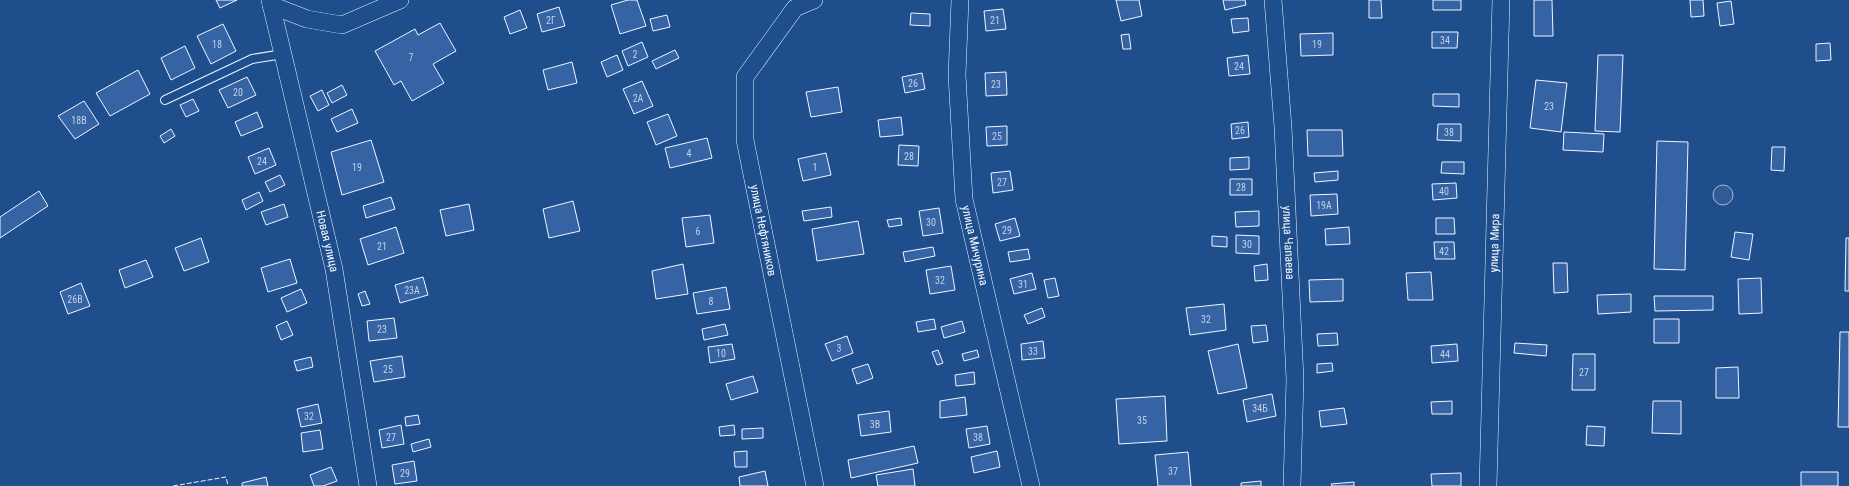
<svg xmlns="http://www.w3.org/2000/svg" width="1849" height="486" font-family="'Roboto Condensed',sans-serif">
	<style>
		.built { fill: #305b95; stroke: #a8bbd7 }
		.building { fill: #3563a3; stroke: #f2f6ff }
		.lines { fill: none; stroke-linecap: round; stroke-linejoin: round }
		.lane-casing { stroke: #f2f6ff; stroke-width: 10 }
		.street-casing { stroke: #f2f6ff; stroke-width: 18 }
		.lane { stroke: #1f4e8c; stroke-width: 8 }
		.street { stroke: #1f4e8c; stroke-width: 17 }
		.fence { stroke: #f2f6ff; stroke-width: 1; stroke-dasharray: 5 2; stroke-linecap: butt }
		.labels { text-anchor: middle; stroke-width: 3; stroke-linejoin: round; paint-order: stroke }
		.number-label { font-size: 10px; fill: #c3d1e8 }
		.street-label { font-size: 12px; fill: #f2f6ff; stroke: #1f4e8c }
	</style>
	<rect width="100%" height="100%" fill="#1f4e8c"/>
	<!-- built -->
	<path class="built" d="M1713 195a10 10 0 1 1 20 0a10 10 0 1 1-20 0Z"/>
	<!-- building -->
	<path class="building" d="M216,0h21l-17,8z
		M628,0h9l9,26 -26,8 -9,-29z
		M1116,0h23l3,16 -21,5z
		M1223,0h22l1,5 -21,5z
		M1369,0h12l1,18h-13z
		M1433,0h28v10h-28z
		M1534,0h18l1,36h-19z
		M1690,0h13l1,16 -13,1z
		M1731,1l3,23 -14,2 -3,-23z
		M559,7l6,19 -23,6 -5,-18z
		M1003,9l3,20 -20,2 -2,-20z
		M520,10l7,18 -17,6 -6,-17z
		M911,13l19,1v12l-20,-1z
		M667,15l3,12 -17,4 -3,-12z
		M1248,18l1,13 -16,2 -2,-14z
		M440,23l16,28 -23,13 11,19 -32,18 -11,-20 -7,4 -19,-34 40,-22 3,6z
		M223,24l13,27 -25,13 -14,-28z
		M1432,32h26l-1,16h-25z
		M1333,33v22l-32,1 -1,-22z
		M1129,34l2,15h-8l-2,-14z
		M642,42l6,15 -20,9 -6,-15z
		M1830,43l1,17 -15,1v-17z
		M185,46l10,22 -24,12 -10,-22z
		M675,50l4,8 -23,11 -4,-8z
		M617,55l6,15 -16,7 -6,-15z
		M1248,55l2,19 -21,2 -2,-18z
		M1598,55h25l-3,77 -25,-1z
		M572,62l5,21 -29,7 -5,-20z
		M138,70l12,24 -40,22 -14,-23z
		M1006,72l1,23 -21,1 -1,-23z
		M922,73l3,16 -20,4 -3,-16z
		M247,77l9,18 -28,13 -9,-18z
		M1536,80l31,3 -6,49 -31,-4z
		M642,81l11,25 -19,8 -11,-25z
		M342,85l5,10 -15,8 -5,-10z
		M838,87l4,25 -31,5 -5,-25z
		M322,90l7,15 -11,6 -8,-15z
		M1433,94h26v13l-26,-1z
		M193,99l6,12 -13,6 -6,-12z
		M84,101l15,23 -24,15 -17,-23z
		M352,109l6,14 -21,9 -6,-13z
		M257,112l6,15 -22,9 -6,-14z
		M668,114l9,22 -21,9 -9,-23z
		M901,117l2,18 -23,2 -2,-17z
		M1248,122l1,15 -17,2 -1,-15z
		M1438,124h23v17l-24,-1z
		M1007,126v19l-20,1 -1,-19z
		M171,129l4,7 -11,7 -4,-7z
		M1307,130h35l1,26h-35z
		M1564,132l40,2 -1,18 -40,-2z
		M707,138l5,20 -42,10 -5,-20z
		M371,140l13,42 -42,13 -11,-43z
		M1657,141l31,1 -3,128 -31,-1z
		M899,145l20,1 -1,20 -20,-1z
		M1772,147h13l-1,24 -13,-1z
		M269,148l7,17 -21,9 -7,-17z
		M826,153l5,22 -28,6 -5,-22z
		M1249,157v12l-19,1v-12z
		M1442,162h22v12l-23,-1z
		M1010,171l3,19 -20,3 -2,-20z
		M1338,171v9l-23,2 -1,-9z
		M280,175l5,10 -15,7 -5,-10z
		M1230,179h22v16h-22z
		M1456,183l1,15 -24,2 -1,-16z
		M39,191l9,15 -48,32v-21z
		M259,192l4,9 -17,9 -4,-10z
		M1337,194l1,20 -27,2 -1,-21z
		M391,197l4,12 -29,9 -3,-12z
		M573,201l7,30 -31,7 -6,-29z
		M284,204l4,13 -22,8 -5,-13z
		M469,204l5,26 -28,6 -6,-26z
		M831,207l1,10 -28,4 -2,-10z
		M939,208l4,25 -20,3 -4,-25z
		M1259,211v15l-23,1 -1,-15z
		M710,215l4,28 -28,4 -4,-29z
		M901,218l1,7 -13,2 -2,-7z
		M1015,218l5,18 -20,5 -5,-17z
		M1436,218h18l1,16h-19z
		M858,221l6,33 -47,7 -5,-32z
		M396,227l8,26 -36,12 -8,-26z
		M1349,227l1,17 -24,1 -1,-16z
		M1735,232l18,2 -4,26 -18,-3z
		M1236,235l23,1v18l-23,-1z
		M1212,236l15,1v10l-15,-1z
		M201,238l8,24 -25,9 -9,-23z
		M1846,238h3v53h-4z
		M1434,242h20l1,17h-20z
		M933,247l2,9 -30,6 -2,-10z
		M1028,249l2,10 -20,3 -2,-10z
		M290,259l7,24 -29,9 -7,-24z
		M146,260l7,17 -28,11 -6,-18z
		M1553,263h14l1,29 -14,1z
		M683,264l5,30 -32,5 -4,-28z
		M1267,264l1,16 -13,1 -1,-15z
		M951,266l4,24 -25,4 -4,-24z
		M1431,272l2,28h-25l-2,-27z
		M1032,273l4,16 -22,5 -4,-15z
		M423,277l5,18 -28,8 -5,-18z
		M1055,278l4,18 -11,2 -4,-18z
		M1761,278l1,35 -23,1 -1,-35z
		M1343,279v22l-33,1 -1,-22z
		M81,283l9,23 -22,8 -8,-22z
		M726,287l4,22 -33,5 -4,-21z
		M301,289l6,14 -20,9 -6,-14z
		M365,291l5,13 -8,2 -4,-12z
		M1631,294v18l-33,2 -1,-19z
		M1654,296h59v14l-58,1z
		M1224,304l2,26 -36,5 -4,-27z
		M1042,308l3,9 -17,7 -4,-9z
		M394,318l3,20 -28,3 -2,-20z
		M934,319l2,10 -18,3 -2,-10z
		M1654,319h25v24h-25z
		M287,321l6,14 -12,5 -5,-14z
		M962,321l3,11 -21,6 -3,-11z
		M725,324l3,11 -24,5 -2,-11z
		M1266,325l2,16 -15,2 -2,-17z
		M1840,332h9v95h-11z
		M1337,333l1,12 -20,1 -1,-12z
		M847,336l6,17 -21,8 -7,-17z
		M1043,341l2,17 -23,2 -1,-16z
		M1515,343l32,2 -1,11 -32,-3z
		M732,344l3,15 -25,4 -2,-16z
		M1238,344l9,44 -29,6 -10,-43z
		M1457,344l1,17 -26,2 -1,-17z
		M938,350l5,13 -6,2 -5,-13z
		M977,350l2,7 -15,4 -2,-7z
		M1573,354h22v36h-23z
		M402,356l3,21 -31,5 -4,-21z
		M311,357l2,10 -16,4 -3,-10z
		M1332,363l1,8 -16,2v-9z
		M868,364l5,14 -16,6 -5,-15z
		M1738,367l1,31h-23v-30z
		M974,372l1,12 -19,2 -1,-11z
		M753,376l5,16 -27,8 -5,-16z
		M1272,394l4,22 -29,6 -4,-22z
		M1165,396l2,45 -48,3 -3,-45z
		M965,397l2,18 -27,3v-17z
		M1452,401v13h-20l-1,-12z
		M1653,401h28v33l-29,-1z
		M318,404l4,19 -21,4 -4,-18z
		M1344,408l3,16 -26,3 -2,-16z
		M889,411l2,21 -30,4 -3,-21z
		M418,415l2,9 -14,2 -1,-9z
		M401,425l3,19 -22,4 -3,-18z
		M734,425l1,10 -15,1 -1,-9z
		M987,426l3,18 -21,4 -3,-19z
		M1587,426l18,1 -1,19 -18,-1z
		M763,428v10l-21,1v-10z
		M320,430l3,19 -20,3 -2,-19z
		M429,439l2,8 -18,5 -2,-8z
		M914,446l4,17 -67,15 -3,-18z
		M747,451v16h-12l-1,-15z
		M997,451l3,16 -26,6 -3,-16z
		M1188,452l3,34h-33l-3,-31z
		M414,461l3,20 -22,3 -3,-19z
		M331,467l6,14 -14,5h-9l-4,-11z
		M913,469l2,17h-37l-2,-11z
		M765,471l3,15h-28l-1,-9z
		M1801,472h37v14h-37z
		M1461,473v13h-29l-1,-12z
		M266,477l2,9h-26v-3z
		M1261,481v5h-20v-3z
		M1354,482v4h-22l-1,-2z"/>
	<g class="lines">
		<!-- lane casing -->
		<g class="lane-casing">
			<path id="lane" d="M165,100l87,-41 31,-5"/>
		</g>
		<!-- street casing -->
		<g class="street-casing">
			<g id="street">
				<path id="s1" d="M270,0l64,269 34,217"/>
				<path id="s2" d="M814,0l-19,8 -50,69v63l70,346"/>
				<path id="s3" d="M960,0l-3,75 7,124 67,287"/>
				<path id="s4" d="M1273,0l10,127 12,252 -3,107"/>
				<path d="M271,5l36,14 35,6 58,-25"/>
				<path id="s5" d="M1488,486l13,-486"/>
			</g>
		</g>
		<!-- lane -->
		<use href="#lane" class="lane"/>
		<!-- street -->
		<use href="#street" class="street"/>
		<!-- fence -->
		<path class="fence" d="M173,486l53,-9 2,9"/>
	</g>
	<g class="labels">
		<!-- number labels -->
		<g class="number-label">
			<text x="551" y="24">2Г</text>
			<text x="995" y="24">21</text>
			<text x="1445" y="44">34</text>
			<text x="217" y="48">18</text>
			<text x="1317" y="48">19</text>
			<text x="635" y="58">2</text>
			<text x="411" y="61">7</text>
			<text x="1239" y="70">24</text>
			<text x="913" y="87">26</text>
			<text x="996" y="88">23</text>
			<text x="238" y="96">20</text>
			<text x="638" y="102">2А</text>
			<text x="1549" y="110">23</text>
			<text x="79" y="124">18В</text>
			<text x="1240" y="134">26</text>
			<text x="1449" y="136">38</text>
			<text x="997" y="140">25</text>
			<text x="689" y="157">4</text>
			<text x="909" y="160">28</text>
			<text x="262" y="165">24</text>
			<text x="357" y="171">19</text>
			<text x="815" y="171">1</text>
			<text x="1002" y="186">27</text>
			<text x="1241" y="191">28</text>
			<text x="1444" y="195">40</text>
			<text x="1324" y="209">19А</text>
			<text x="931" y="226">30</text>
			<text x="1007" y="234">29</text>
			<text x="698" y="235">6</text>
			<text x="1247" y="248">30</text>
			<text x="382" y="250">21</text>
			<text x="1444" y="255">42</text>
			<text x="940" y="284">32</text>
			<text x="1023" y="288">31</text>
			<text x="412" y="294">23А</text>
			<text x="75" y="303">26В</text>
			<text x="711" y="305">8</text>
			<text x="1206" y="323">32</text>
			<text x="382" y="333">23</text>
			<text x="839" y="352">3</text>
			<text x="1033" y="355">33</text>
			<text x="721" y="357">10</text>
			<text x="1445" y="358">44</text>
			<text x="388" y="373">25</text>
			<text x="1584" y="376">27</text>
			<text x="1260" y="412">34Б</text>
			<text x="309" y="420">32</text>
			<text x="1142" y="424">35</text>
			<text x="875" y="428">3В</text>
			<text x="391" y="441">27</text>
			<text x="978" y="441">38</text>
			<text x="1173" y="475">37</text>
			<text x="405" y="477">29</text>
		</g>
		<!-- street labels -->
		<g class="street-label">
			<text dy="4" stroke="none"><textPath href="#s2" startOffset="261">улица Нефтяников</textPath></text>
			<text dy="4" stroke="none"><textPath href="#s1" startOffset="248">Новая улица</textPath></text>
			<text dy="4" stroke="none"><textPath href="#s4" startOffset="243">улица Чапаева</textPath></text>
			<text dy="4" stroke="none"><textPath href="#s5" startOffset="243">улица Мира</textPath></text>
			<text dy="4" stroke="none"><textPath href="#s3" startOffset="247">улица Мичурина</textPath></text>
		</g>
	</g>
</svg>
